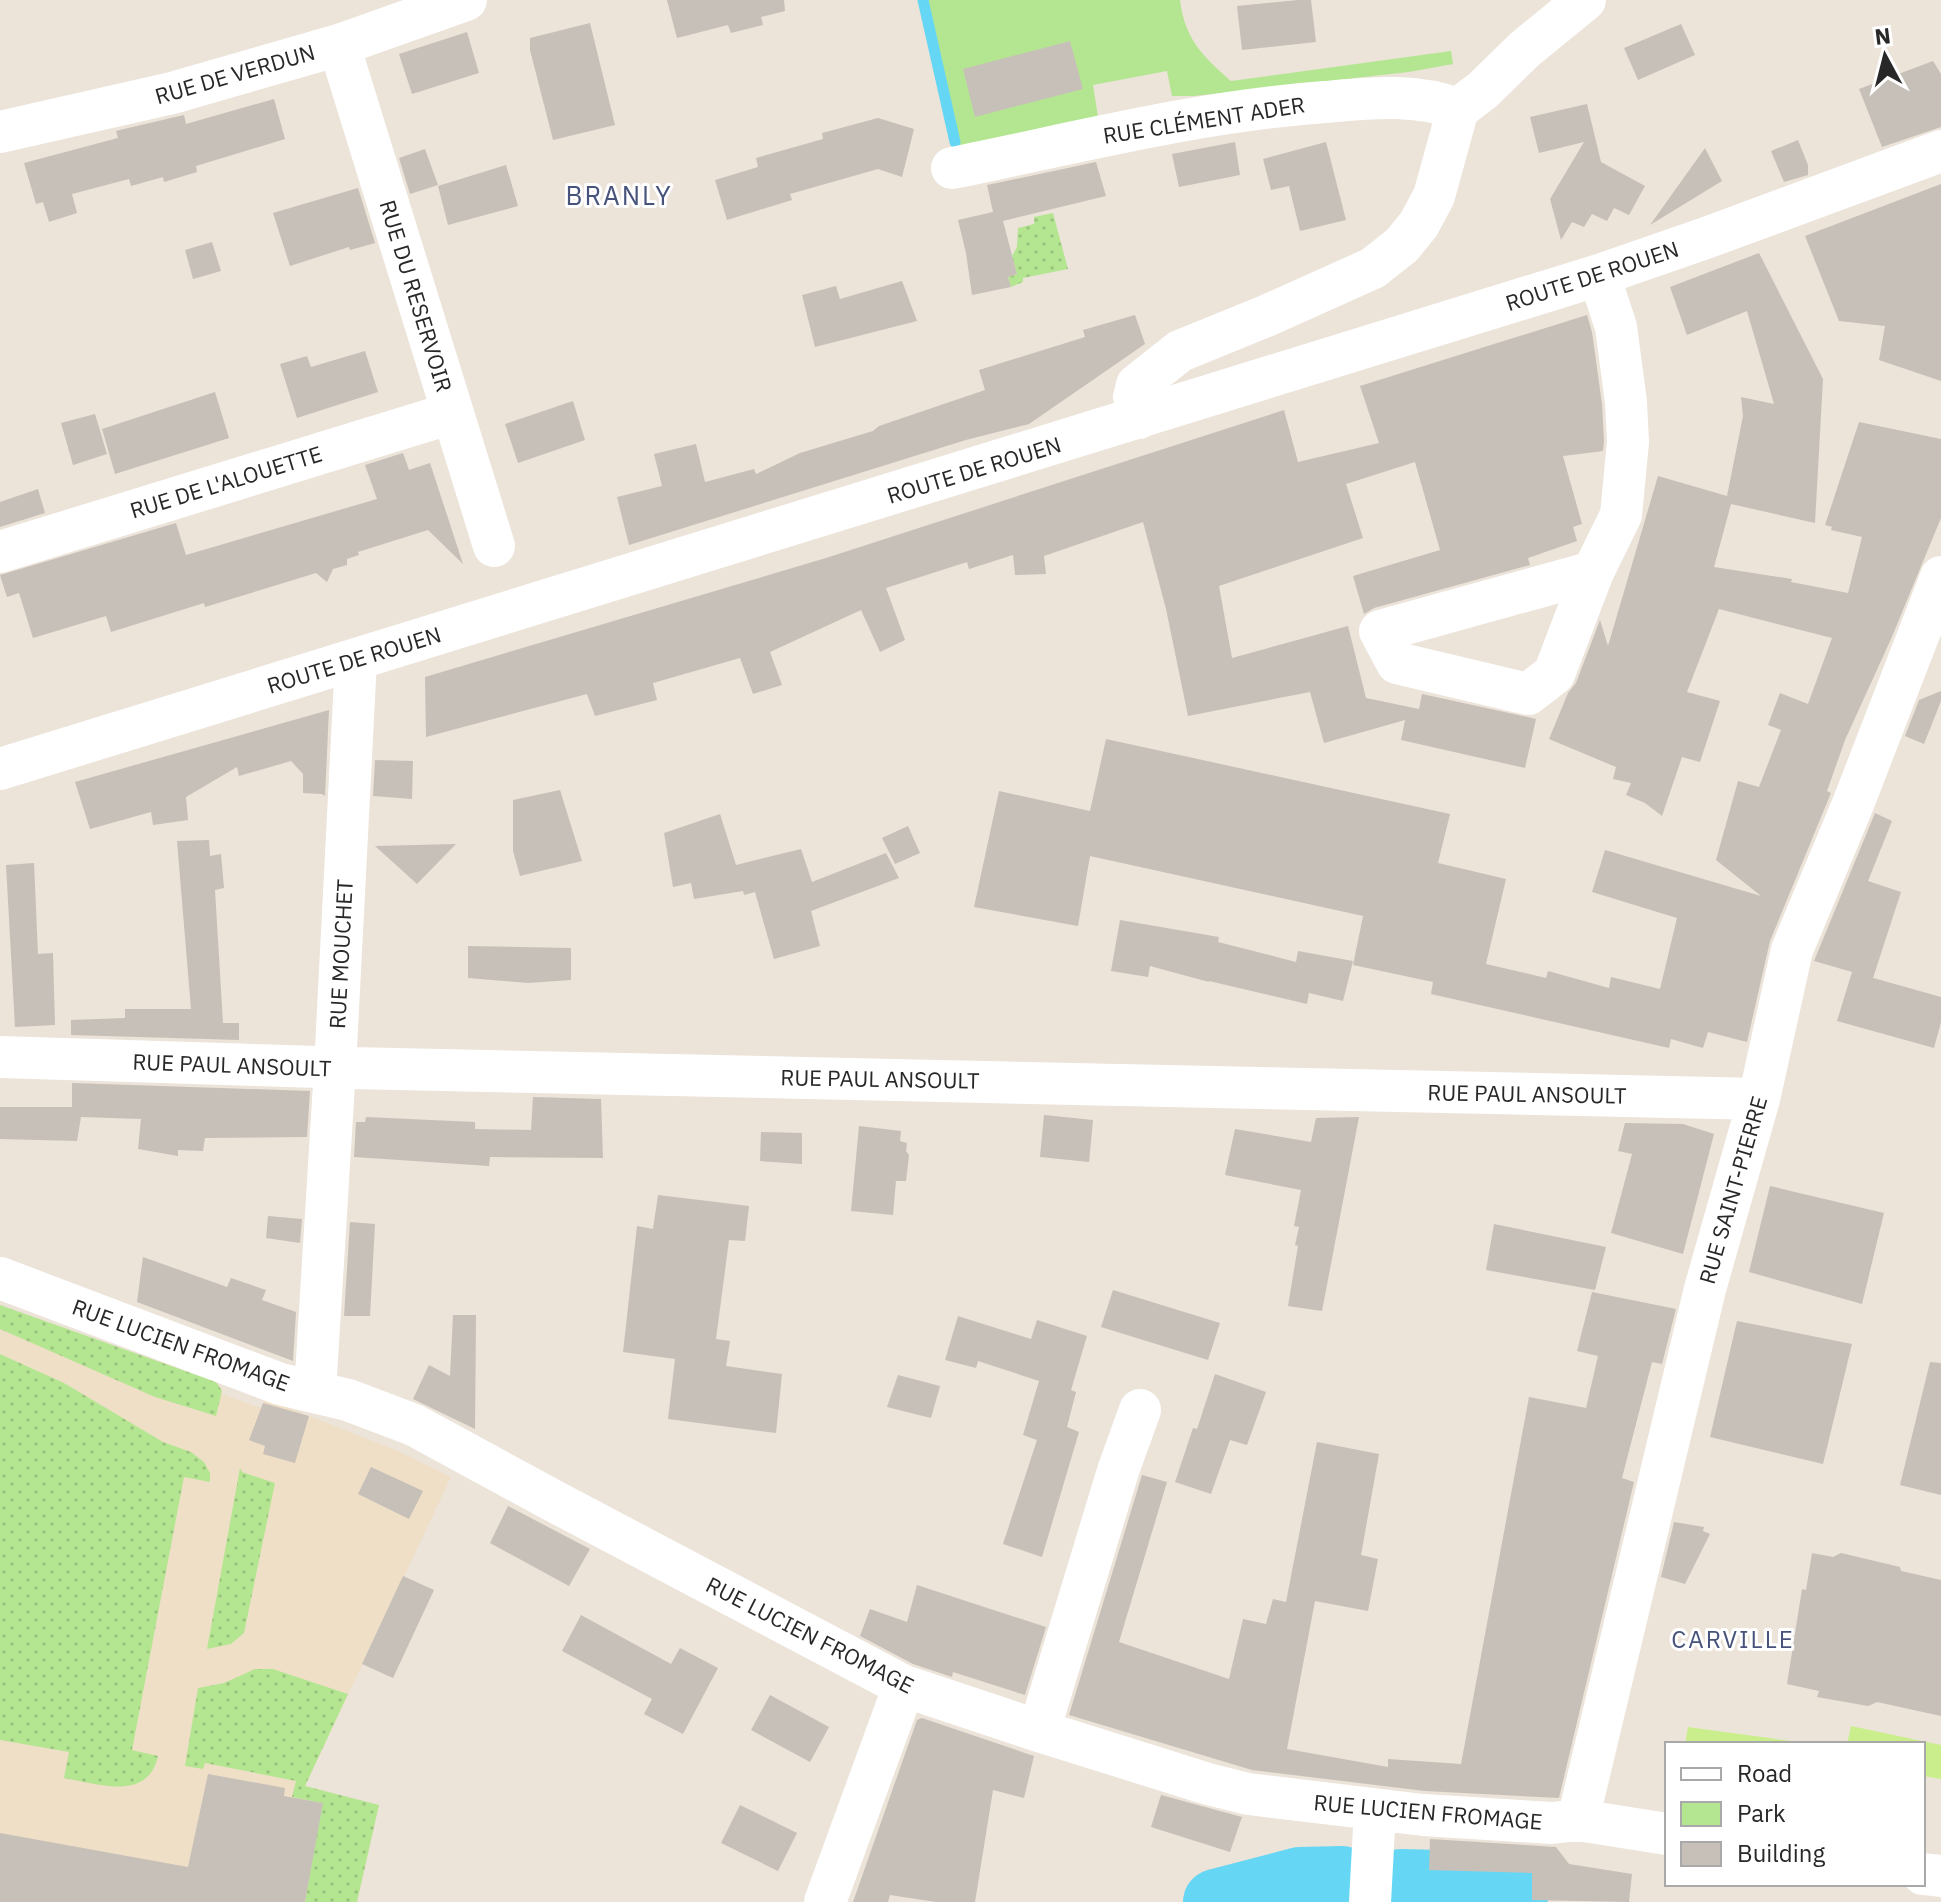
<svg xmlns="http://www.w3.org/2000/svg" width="1941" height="1902" font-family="'IBM Plex Sans',sans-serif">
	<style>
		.education { fill: #efdfc7 }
		.grass { fill: url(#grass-dots) }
		.park { fill: #b4e692 }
		.pitch { fill: #cbee8d }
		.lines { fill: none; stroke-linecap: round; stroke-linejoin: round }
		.stream { stroke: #65d7f5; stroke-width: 11 }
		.river { stroke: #65d7f5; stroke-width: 66 }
		.building { fill: #c7c0b9 }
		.minor { stroke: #fff; stroke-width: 42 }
		.labels { text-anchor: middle; stroke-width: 6; stroke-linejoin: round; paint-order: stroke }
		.street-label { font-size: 22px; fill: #282828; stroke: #fff }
		.neighbourhood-label { font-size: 24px; letter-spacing: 2px; fill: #47537b; stroke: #fff }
		.quarter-label { font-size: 26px; letter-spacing: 2px; fill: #47537b; stroke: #fff }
	</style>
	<defs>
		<pattern id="grass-dots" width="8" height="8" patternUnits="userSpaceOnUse" patternTransform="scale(2)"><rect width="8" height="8" fill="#b4e692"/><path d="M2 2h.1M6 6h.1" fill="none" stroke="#9bc57e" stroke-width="1.8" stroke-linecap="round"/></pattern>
	</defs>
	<rect width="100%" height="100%" fill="#ece3d9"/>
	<!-- education -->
	<path class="education" d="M0,1305l216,77 6,6 -1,6 40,14 4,-9 44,17 89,35 53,26 -146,309 74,19 -22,97h-357z"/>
	<!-- grass -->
	<path class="grass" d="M1053,213l15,56 -45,9v4l-12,5 -3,-10 9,-3 -5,-18 5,-9 1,-19 16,-4v-7z
		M0,1305l216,77 6,9 -6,25 -61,-19 -155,-68z
		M0,1354l64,29 99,59 28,10 13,10 6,11v9l-26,-5 -52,273 26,6c-10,46 -60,28 -94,22l5,-26 -69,-12z
		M240,1468l2,4 33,11 -31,150 -13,11 -24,5z
		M255,1669h18l75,25 -43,92 74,19 -22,97h-52l17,-99 -30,-6 4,-16 -91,-18 -2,6 -18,-3 13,-78 26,-5z"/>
	<!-- park -->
	<path class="park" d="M920,0h260c5,40 23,56 51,81l220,-30 2,13 -44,8 -215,24h-22l-5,-25 -74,14 5,32 -141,31z"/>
	<!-- pitch -->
	<path class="pitch" d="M1851,1726l90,19v34l-18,-3v-32h-76z
		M1688,1727l125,17h-128z"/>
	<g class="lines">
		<!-- stream -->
		<path class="stream" d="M923,0l32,142"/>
		<!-- river -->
		<path class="river" d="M1401,1882l118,3
			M1216,1902l84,-22 42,-1"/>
	</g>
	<!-- building -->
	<path class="building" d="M667,0h117l1,11 -24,6 2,8 -32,8 -3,-8 -51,13z
		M1298,0h13l5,42 -74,8 -5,-44z
		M590,23l25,102 -62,15 -23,-90v-12z
		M1681,24l14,31 -57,25 -14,-32z
		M467,32l12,41 -67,21 -13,-40z
		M1070,41l13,48 -108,28 -12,-48z
		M1933,61l8,13v53l-59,20 -23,-58z
		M274,99l11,40 -89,27 1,6 -33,10 -1,-5 -32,9 -2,-7 -57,15 5,19 -28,9 -6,-20 -7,2 -12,-41 94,-25 -2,-7 8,-2 60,-14 2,9z
		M1587,104l14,58 44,24 -16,29 -15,-7 -7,13 -15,-7 -8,13 -12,-5 -11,18 -11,-41 34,-57 -45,11 -9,-36z
		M878,118l36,11 -12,48 -24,-8 -88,25 2,6 -65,20 -12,-40 43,-13 -2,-9 67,-19 -1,-6z
		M1798,140l10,25v10l-24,7 -13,-31z
		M1235,142l5,33 -61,12 -7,-33z
		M1326,142l20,78 -46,11 -11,-45 -18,4 -8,-31z
		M1705,148l17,33 -72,44z
		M425,149l13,36 -28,9 -11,-36z
		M1096,162l10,34 -103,25 14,53 -9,3 3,10 -39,8 -6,-42 -8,-33 35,-8 -6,-27z
		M506,165l12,41 -70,19 -10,-39z
		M1941,184v197l-62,-21 6,-34 -46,-5 -34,-85z
		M358,188l17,55 -25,7 -1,-3 -59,19 -17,-53z
		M212,242l9,29 -28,8 -8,-29z
		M1759,253l64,126 -8,144 -84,-19 -17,63 78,12 -1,3 57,11 14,-56 -31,-7 1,-3 -7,-2 34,-103 82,17v79l-50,121 -46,101 -18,51 4,2 -61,148 -23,101 -39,-10 -5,16 -32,-9 -2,9 -238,-54 2,-12 -80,-17 10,-49 -273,-60 -12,70 -104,-19 25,-116 91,20 16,-72 344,75 -12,49 68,16 -20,85 60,14 2,-7 61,17 2,-11 49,12 17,-71 -85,-26 13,-42 156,46 -45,-36 22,-79 21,6 22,-57 -13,-5 12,-32 28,11 24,-66 -113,-29 -32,83 33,9 -20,61 -18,-5 -20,59 -17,-13 -19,-8 5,-12 -18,-4 3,-12 -67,-28 19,-46 8,-10 24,-63 8,26 50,-170 69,20 16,-80 -2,-19 33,7 -27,-93 -60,24 -17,-48z
		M902,281l15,40 -102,26 -13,-52 34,-9 4,13z
		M1135,315l10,29 -116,80 -63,16 -337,105 -12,-48 45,-11 -8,-32 42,-10 9,38 49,-13 2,5 44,-21 73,-22 6,-5 106,-36 -6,-20 106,-33 -2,-7z
		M1587,315l5,17 10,72 2,37 -1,10 -40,5 19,68 -9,3 4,14 -49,17 2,7 -156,43 -10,6 -11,-38 87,-26 -25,-88 -69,22 17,54 -144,48 13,72 116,-32 18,72 53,11 3,-15 114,25 -11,49 -124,-28 4,-20 -81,23 -14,-51 -122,24 -22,-107 -23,-87 -99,34 2,18 -31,1 -2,-20 -44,14 -2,-7 -81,26 19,52 -25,12 -19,-42 -91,42 12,33 -29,9 -13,-36 -87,25 4,17 -62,16 -8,-22 -161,43 -1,-60 401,-119 458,-148 14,52 81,-19 -19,-57z
		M365,351l13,41 -81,26 -17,-54 27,-8 4,11z
		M215,392l14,46 -114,36 -13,-45z
		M573,401l12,39 -67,23 -13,-39z
		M95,414l12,40 -34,11 -12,-42z
		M403,453l6,17 21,-7 33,101 -35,-34 -70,22 1,3 -12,4v6l-14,4 -6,13 -11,-9 -111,34 -1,-4 -93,29 -5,-16 -73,22 -14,-45 -12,4 -7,-22 176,-52 10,32 191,-56 -12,-34z
		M38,489l7,24 -45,14v-25z
		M1941,691v10l-17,43 -19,-8 14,-36z
		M329,710l-4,86 -3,-2 -19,-1v-19l-12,-13 -52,15 -2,-9 -51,30 2,23 -35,5 -2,-13 -61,17 -15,-47z
		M375,760l38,1 -1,38 -39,-3z
		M560,790l22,71 -62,15 -7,-25v-51z
		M1875,813l17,8 -24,60 33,11 -28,86 -59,-17z
		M720,814l16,51 65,-16 11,33 74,-29 13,25 -88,33 9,35 -46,13 -19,-67 -11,3 -1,-4 -49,8 -3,-16 -18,4 -9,-54z
		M908,826l12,27 -25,11 -13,-26z
		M209,840l1,16 11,-2 3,34 -9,2 8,133h16v17l-168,-5v-15l54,-2v-9h66l-14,-168z
		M456,844l-39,40 -42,-38z
		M34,863l4,91 15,-1 2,72 -40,2 -9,-162z
		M1120,920l99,17 -1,5 78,20 2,-11 55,10 -10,40 -34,-8 -2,11 -98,-23v1l-59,-16 -2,11 -37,-6z
		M468,946l103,2v32l-43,3 -60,-5z
		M1852,972l89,25v25l-7,26 -97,-27z
		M72,1083l238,8 -3,46 -102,1 -2,13 -25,-1v6l-40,-7 3,-30 -60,-2 -4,24 -77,-2v-32h72z
		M533,1097l68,2 2,59 -113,-1 -1,9 -135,-9 2,-35h9l1,-5 109,5v7l56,1z
		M1044,1115l49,5 -4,42 -49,-5z
		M1359,1117l-37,194 -34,-5 10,-60 -3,-1 4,-18 -5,-1 7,-36 -76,-15 10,-46 76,13 5,-24z
		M1625,1123l58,1 31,10 -31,120 -72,-21 21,-79 -14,-3z
		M859,1126l42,5 -1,10 7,2 -1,8 3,4 -3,26h-10l-3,34 -42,-4z
		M761,1132l41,1v31l-42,-3z
		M1770,1186l114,27 -22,91 -113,-32z
		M658,1195l91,11 -4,35 -16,-1 -13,99 14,2 -4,25 56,8 -6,59 -108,-14 7,-60 -52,-7 14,-126 16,3z
		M268,1216l34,3 -2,24 -34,-5z
		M350,1222l25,2 -5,92h-26z
		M1494,1224l112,23 -11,43 -109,-20z
		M143,1257l84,30 4,-9 35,12 -4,10 34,12 -3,49 -156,-59z
		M1113,1290l107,33 -12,37 -107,-33z
		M1592,1292l84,17 -14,55 -10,-2 -30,116 12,4 -75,316 -134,-7 -173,-21 -183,-55 73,-240 25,7 -48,160 110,37 14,-60 23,5 7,-25 13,3 31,-160 62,12 -18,101 17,4 -10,52 -53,-10 -28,148 101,18v-8l73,5 68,-367 57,11 12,-52 -21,-5z
		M453,1315h23l-1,114 -62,-30 16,-34 21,11z
		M958,1316l73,23 6,-19 50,16 -16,54 5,2 -9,35 12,5 -37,125 -39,-13 34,-104 -14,-5 16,-54 -61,-20 -2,7 -31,-8z
		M1737,1321l115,23 -29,120 -113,-27z
		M1930,1362l11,1v132l-41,-10z
		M1215,1374l51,18 -19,53 -17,-5 -19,54 -36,-12 18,-54 4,1z
		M898,1375l42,11 -9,32 -44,-11z
		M263,1403l46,13 -14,47 -32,-9 2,-8 -16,-6z
		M371,1467l52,24 -14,28 -51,-25z
		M508,1506l82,43 -21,37 -79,-43z
		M1674,1522l30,5 -1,4 7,3 -25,50 -24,-7z
		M1812,1553l21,4 8,-4 59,14 1,4 40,9v136l-64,-14 -9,4 -51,-9 2,-6 -32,-7 15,-95 4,1z
		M403,1576l31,14 -41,88 -31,-14z
		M917,1585l129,42 -21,68 -72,-23 -1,5 -39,-13 -53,-28 10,-27 37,13z
		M581,1615l90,49 9,-16 38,20 -35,66 -39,-20 8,-15 -90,-48z
		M770,1695l59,32 -19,35 -59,-32z
		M922,1718l112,38 -10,42 -31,-8 -18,112h-39l-46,-7 -2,7h-35l64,-182z
		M208,1774l77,14 -1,8 39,7 -18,99h-305v-69l188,34z
		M1161,1795l81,22 -12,35 -79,-25z
		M740,1805l57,28 -19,38 -57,-28z
		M1430,1839l126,8 13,17 63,10 -3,28 -97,-2v-27l-103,-3z"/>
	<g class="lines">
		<!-- minor -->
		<path class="minor" d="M339,45l155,501
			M0,132l172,-39 167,-48 127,-45
			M952,168c124,-25 247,-57 373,-66 46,-4 89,-9 133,7
			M1139,418l-5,-21 3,-12 43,-34 86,-35 107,-48 29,-23 17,-21 15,-28 24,-87 25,-19 42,-41 60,-49
			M0,552l452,-139
			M1593,572l-213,59 17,32 131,31 26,-20 39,-102 28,-57 7,-73 -2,-40 -10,-75 -17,-52
			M0,769l1599,-494 104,-36 238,-88
			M0,1057l351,11 1408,31
			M0,1278l280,106 68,16 66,25 136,74 354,187 135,45 169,53 40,10 175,21 129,8 26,-3 89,14
			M315,1392l20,-324 21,-408
			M1039,1731l79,-260 22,-61
			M1578,1820l127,-531 54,-190 33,-149 61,-146 88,-227
			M1923,1874l18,2
			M825,1902l79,-216
			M1370,1902l5,-92"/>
	</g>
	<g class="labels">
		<!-- street labels -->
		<g class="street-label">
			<text transform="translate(235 74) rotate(-16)" y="8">RUE DE VERDUN</text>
			<text transform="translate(1204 120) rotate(-9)" y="8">RUE CLÉMENT ADER</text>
			<text transform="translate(1592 276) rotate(-18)" y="8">ROUTE DE ROUEN</text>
			<text transform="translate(416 296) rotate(73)" y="8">RUE DU RESERVOIR</text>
			<text transform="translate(974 470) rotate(-17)" y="8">ROUTE DE ROUEN</text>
			<text transform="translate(226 482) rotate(-17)" y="8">RUE DE L'ALOUETTE</text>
			<text transform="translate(354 660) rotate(-17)" y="8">ROUTE DE ROUEN</text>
			<text transform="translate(341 954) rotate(-87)" y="8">RUE MOUCHET</text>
			<text transform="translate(232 1065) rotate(2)" y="8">RUE PAUL ANSOULT</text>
			<text transform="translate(880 1079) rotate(1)" y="8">RUE PAUL ANSOULT</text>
			<text transform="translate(1527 1094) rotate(1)" y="8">RUE PAUL ANSOULT</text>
			<text transform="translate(1733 1190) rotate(-74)" y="8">RUE SAINT-PIERRE</text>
			<text transform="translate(181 1345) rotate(20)" y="8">RUE LUCIEN FROMAGE</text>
			<text transform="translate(810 1635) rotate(27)" y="8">RUE LUCIEN FROMAGE</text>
			<text transform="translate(1428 1812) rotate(5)" y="8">RUE LUCIEN FROMAGE</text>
		</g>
		<!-- neighbourhood labels -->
		<g class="neighbourhood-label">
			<text x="1733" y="1648">CARVILLE</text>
		</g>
		<!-- quarter labels -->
		<g class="quarter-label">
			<text x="619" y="205">BRANLY</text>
		</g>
	</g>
	<!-- legend -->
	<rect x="1665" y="1742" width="260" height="144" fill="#ffffff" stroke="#a9a9a9" stroke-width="2"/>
	<rect x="1681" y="1768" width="40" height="12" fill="#ffffff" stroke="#a9a9a9" stroke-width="2"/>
	<text x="1737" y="1782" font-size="24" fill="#282828">Road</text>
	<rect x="1681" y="1802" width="40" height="24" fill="#b4e692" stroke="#a9a9a9" stroke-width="2"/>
	<text x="1737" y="1822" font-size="24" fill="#282828">Park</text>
	<rect x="1681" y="1842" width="40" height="24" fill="#c7c0b9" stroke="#a9a9a9" stroke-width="2"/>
	<text x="1737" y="1862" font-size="24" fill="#282828">Building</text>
	<!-- north arrow -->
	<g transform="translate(1885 56) rotate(353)" stroke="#ffffff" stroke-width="6" paint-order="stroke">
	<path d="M0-6L14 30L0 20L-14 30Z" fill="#282828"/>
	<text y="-12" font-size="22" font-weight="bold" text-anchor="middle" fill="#282828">N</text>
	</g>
</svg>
